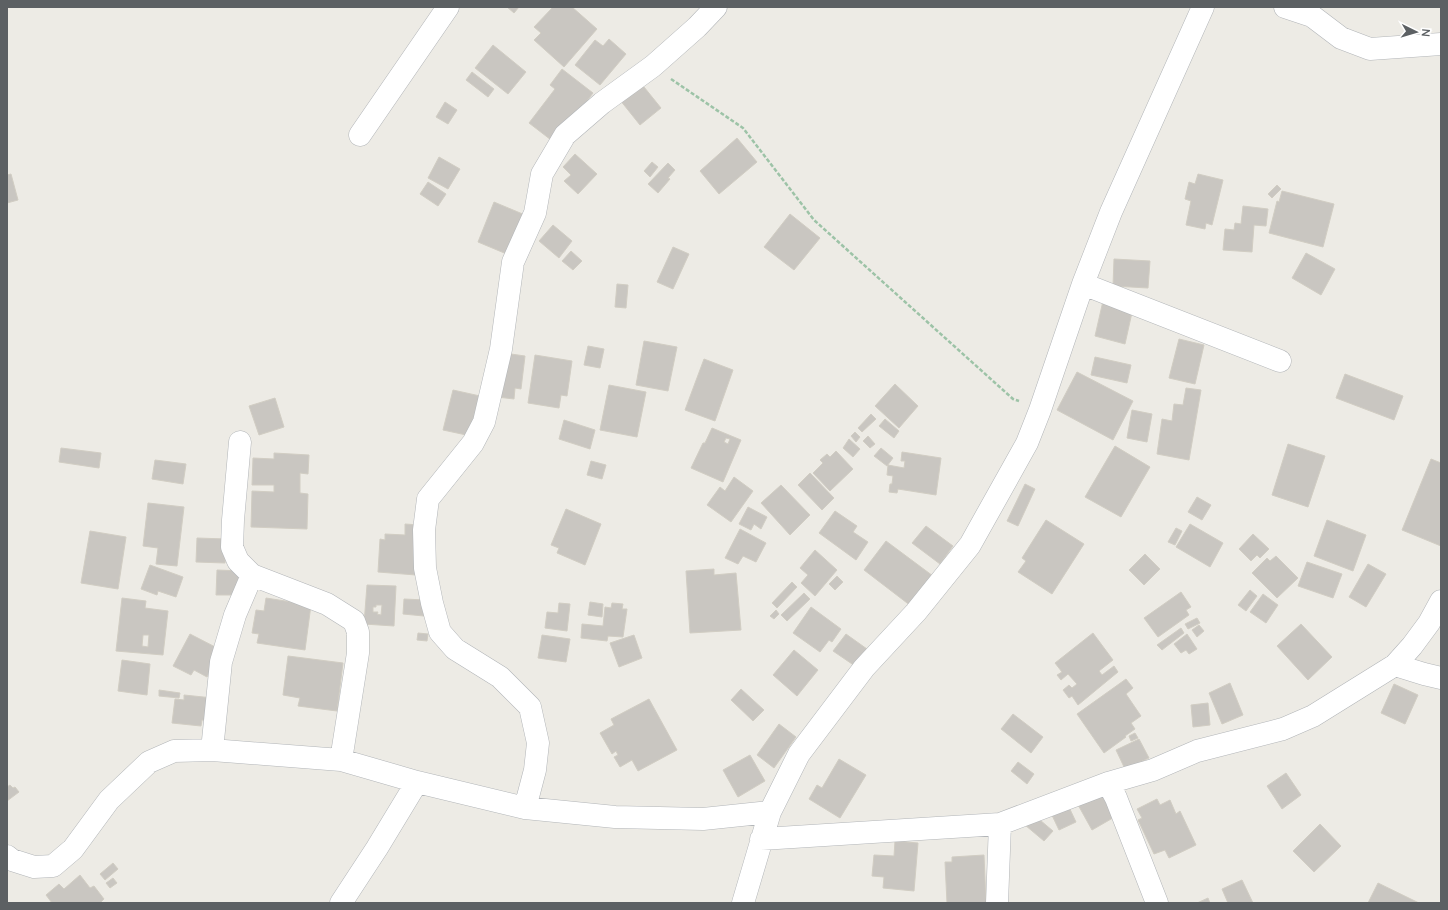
<svg xmlns="http://www.w3.org/2000/svg" width="1448" height="910" font-family="Manrope,sans-serif">
	<style>
		.building { fill: #c9c6c1; stroke: #d1cdc3; fill-rule: evenodd }
		.lines { fill: none; stroke-linecap: round; stroke-linejoin: round }
		.minor-casing { stroke: #b2b5b8; stroke-width: 23 }
		.path { stroke: #9dc3a7; stroke-width: 2.5; stroke-dasharray: 4 2; stroke-linecap: butt }
		.minor { stroke: #fff; stroke-width: 22 }
	</style>
	<rect width="100%" height="100%" fill="#edebe5"/>
	<!-- building -->
	<path class="building" d="M507,7h12l-5,6z
		M553,7h19l25,22 -33,38 -30,-27 7,-7 -7,-6z
		M609,39l17,15 -26,31 -25,-20 20,-25 8,6z
		M493,45l33,27 -18,22 -33,-26z
		M562,69l31,24 -38,50 -26,-20 26,-34 -5,-4z
		M472,72l22,17 -6,8 -22,-17z
		M640,82l21,26 -21,17 -20,-25z
		M445,102l12,8 -9,14 -12,-7z
		M737,138l20,24 -38,32 -19,-23z
		M575,154l22,20 -19,20 -14,-13 7,-6 -8,-8z
		M439,157l21,12 -12,20 -20,-11z
		M652,162l6,5 -8,10 -6,-6z
		M668,163l7,7 -7,8 2,1 -12,14 -10,-9z
		M11,174l7,26 -11,3v-28z
		M1198,174l25,6 -11,45 -6,-2 -1,6 -19,-4 5,-24 -6,-2 4,-17 6,2z
		M428,182l18,12 -8,12 -18,-12z
		M1277,185l4,4 -9,9 -4,-4z
		M1282,191l52,13 -11,43 -54,-14 8,-32 2,1z
		M494,202l31,13 -16,40 -31,-13z
		M1243,206l25,3 -2,17 -12,-1 -2,27 -29,-2 2,-21 9,1 1,-7 6,1z
		M790,214l30,24 -26,32 -30,-23z
		M553,225l19,16 -13,17 -20,-17z
		M673,247l16,7 -16,35 -16,-7z
		M571,251l11,10 -9,9 -11,-9z
		M1306,253l29,16 -14,26 -29,-17z
		M1114,259l36,2 -2,27 -35,-2z
		M617,284l11,1 -2,23 -11,-1z
		M1103,301l30,7 -8,36 -30,-8z
		M1179,339l25,6 -9,39 -26,-6z
		M644,341l33,6 -9,44 -32,-6z
		M588,346l16,3 -4,19 -16,-3z
		M504,353l21,3 -4,33 -6,-1 -1,11 -17,-2z
		M535,355l37,6 -5,35 -6,-1 -2,13 -31,-5z
		M1095,357l36,8 -4,18 -36,-8z
		M704,359l29,11 -18,51 -30,-11z
		M1077,372l56,29 -20,39 -56,-30z
		M1345,374l58,22 -9,24 -58,-22z
		M895,384l23,22 -19,22 -24,-22z
		M609,385l37,7 -9,45 -37,-7z
		M1186,388l15,2 -12,70 -32,-6 5,-35 10,2 2,-17 9,1z
		M453,390l27,6 -9,40 -28,-6z
		M275,398l9,29 -25,8 -10,-29z
		M1132,410l20,4 -5,28 -20,-4z
		M871,414l5,5 -14,13 -4,-4z
		M885,419l14,12 -5,7 -15,-12z
		M564,420l31,10 -5,19 -31,-10z
		M712,428l29,12 -18,42 -32,-14 12,-25h2zM726,438l4,1 -2,5 -4,-2z
		M855,432l5,5 -4,5 -5,-6z
		M868,436l7,8 -5,4 -7,-7z
		M849,439l11,10 -7,8 -10,-9z
		M1288,444l37,12 -17,51 -36,-12z
		M1115,446l35,21 -29,50 -36,-20z
		M61,448l40,5 -2,15 -40,-6z
		M881,448l12,10 -6,8 -13,-10z
		M836,451l17,18 -23,22 -17,-18 10,-10 -3,-3 7,-6 3,3z
		M902,452l39,6 -5,37 -38,-6 -1,4 -8,-1 1,-8h2l1,-8 -6,-1 1,-10 16,3 1,-7h-4z
		M274,453l35,2 -1,19 -8,-1v20l8,1 -1,35 -56,-2 1,-36 22,1v-7h-22l1,-27 21,1z
		M1431,459l10,4v83l-39,-16z
		M155,460l31,4 -3,20 -31,-5z
		M591,461l15,4 -4,14 -15,-4z
		M810,473l24,25 -12,12 -24,-25z
		M734,477l19,14 -22,31 -24,-17 13,-18 5,4z
		M1025,484l10,5 -17,37 -11,-5z
		M781,485l29,30 -20,20 -29,-32z
		M1197,497l14,8 -9,15 -14,-8z
		M148,503l36,4 -7,59 -21,-2 2,-16 -15,-2z
		M748,507l19,10 -6,12 -7,-5 -3,6 -12,-6z
		M566,509l35,15 -16,41 -28,-12 2,-5 -8,-3z
		M835,511l22,15 -4,6 15,10 -12,18 -37,-27z
		M1046,520l38,24 -32,50 -34,-22 8,-11 -4,-3z
		M1327,520l39,15 -13,36 -39,-15z
		M405,524l15,1 -4,50 -38,-3 2,-33 5,1v-6l20,1z
		M1190,524l33,19 -13,24 -34,-20z
		M926,526l27,20 -13,18 -28,-21z
		M1176,528l6,3 -7,14 -7,-3z
		M740,529l26,14 -10,19 -13,-6 -5,8 -13,-6z
		M90,531l36,6 -8,52 -37,-6z
		M1253,534l16,15 -9,9 -3,-3 -6,6 -12,-12z
		M197,538l29,1 -1,24 -29,-1z
		M886,541l47,35 -22,30 -47,-36z
		M815,550l22,20 -22,26 -14,-13 7,-8 -8,-7z
		M1145,554l15,15 -16,16 -15,-15z
		M1276,556l22,22 -21,20 -25,-25 15,-15 3,3z
		M1307,562l35,12 -9,24 -35,-12z
		M1368,564l18,10 -20,33 -17,-10z
		M150,565l33,12 -7,20 -18,-6 -1,4 -16,-6z
		M714,569v6l22,-2 5,57 -51,3 -4,-62z
		M217,570l26,1 -1,24h-26z
		M837,576l6,6 -8,8 -6,-6z
		M792,582l5,5 -20,21 -5,-5z
		M367,585l29,1 -2,40 -30,-2zM376,605h6l-1,10 -4,-1 1,-2h-5v-5h3z
		M1250,590l7,6 -11,15 -8,-6z
		M1181,592l10,15 -5,3 3,5 -31,22 -14,-19z
		M804,593l6,6 -23,22 -6,-6z
		M1263,594l15,11 -12,18 -16,-11z
		M122,598l24,3 -1,7 23,3 -5,44 -47,-4zM143,635h6l-1,12 -6,-1z
		M266,598l45,7 -6,45 -48,-7 2,-9 -7,-1 4,-23 8,1z
		M404,599l21,1 -1,16 -21,-2z
		M590,602l13,2 -1,13 -14,-2z
		M559,603l11,1 -3,27 -22,-3 2,-16 11,1z
		M612,603l11,1 -1,5h5l-4,28 -15,-1 -1,5 -26,-3 1,-14 21,2 2,-19 6,1z
		M811,607l30,22 -9,13 -3,-2 -9,12 -27,-19z
		M776,610l3,4 -5,5 -4,-3z
		M1197,618l3,5 -12,6 -3,-5z
		M1301,624l31,33 -24,23 -31,-34z
		M1199,625l5,6 -7,6 -5,-7z
		M1181,628l3,5 -22,17 -5,-5z
		M418,633l10,1 -1,7 -10,-1z
		M1093,633l20,27 -14,11 3,4 12,-9 4,6 -40,33 -6,-9 -3,2 -6,-8 6,-5 3,3 5,-4 -9,-10 -7,6 -4,-5 5,-3 -7,-9z
		M190,634l31,16 -14,27 -13,-7 -3,5 -18,-9z
		M846,634l21,15 -12,17 -22,-15z
		M1187,634l10,15 -8,5 -3,-4 -5,3 -7,-9z
		M542,635l28,4 -4,23 -28,-4z
		M634,635l8,23 -23,9 -9,-24z
		M794,650l24,20 -21,26 -24,-21z
		M288,656l55,7 -6,48 -39,-5 2,-8 -17,-3z
		M122,660l28,4 -3,31 -29,-4z
		M1126,679l7,9 -7,6 15,22 -10,7 4,6 -10,7 1,1 -22,16 -27,-39z
		M1230,683l13,32 -21,9 -13,-31z
		M1394,684l24,11 -13,29 -24,-11z
		M741,689l23,21 -11,11 -22,-21z
		M159,690l21,3 -1,5 -20,-2z
		M184,695l29,3 -2,22h-9l-1,6 -29,-3 3,-24 9,1z
		M649,699l28,51 -39,21 -6,-11 -12,7 -6,-10 4,-2 -2,-4 -4,3 -12,-21 14,-8 -3,-6z
		M1208,703l2,22 -17,2 -2,-22z
		M1013,714l30,23 -12,16 -30,-24z
		M779,724l17,13 -22,31 -17,-13z
		M1135,733l3,5 -7,3 -2,-5z
		M1139,739l10,19 -24,11 -9,-19z
		M750,755l15,26 -27,16 -15,-27z
		M839,759l27,16 -26,43 -31,-19 8,-14 5,3z
		M1018,762l16,12 -7,10 -16,-13z
		M1286,773l15,22 -19,14 -15,-23z
		M10,785l3,3 2,-1 4,5 -12,9v-14z
		M1103,788l15,27 -26,15 -15,-27z
		M1157,799l3,6 10,-5 6,14 4,-3 16,34 -27,13 -4,-8 -11,4 -16,-34 4,-2 -5,-9z
		M1067,803l9,19 -17,8 -9,-19z
		M1034,815l19,16 -9,10 -19,-16z
		M1320,824l21,22 -27,26 -21,-21z
		M895,841l23,2 -4,48 -31,-3 1,-11 -12,-1 2,-21 20,1z
		M984,855l2,48h-39l-2,-41h7v-5z
		M113,863l5,6 -13,11 -5,-6z
		M80,875l10,13 4,-2 10,13 -4,4h-48l-6,-8 13,-11 5,5z
		M113,878l4,5 -7,5 -4,-5z
		M1242,880l11,23h-25l-6,-14z
		M1378,883l41,20h-51z
		M1208,898l2,5h-13z"/>
	<g class="lines">
		<!-- minor casing -->
		<g class="minor-casing">
			<path id="minor" d="M1285,7l27,9 29,22 29,11 71,-5
				M360,135l88,-128
				M1083,284l197,77
				M240,442l-7,78 -1,27 6,14 14,14 75,29 27,17 4,11v21l-17,107
				M1395,665l29,9 17,4
				M212,750l9,-88 14,-47 17,-40
				M1108,783l8,15 41,105
				M525,808l10,-38 3,-27 -8,-36 -30,-30 -45,-28 -15,-17 -8,-29 -7,-35 -1,-38 4,-31 45,-56 11,-21 17,-73 12,-87 22,-49 7,-39 23,-39 37,-32 51,-37 44,-39 19,-20
				M761,839l239,-15 108,-41 45,-13 44,-19 86,-22 30,-13 82,-51 17,-19 17,-23 12,-22
				M7,856l5,4 22,7 19,-1 20,-17 36,-49 40,-38 25,-11 38,-1 129,10 76,22 108,26 90,9 88,2 67,-7
				M341,903l36,-55 40,-66
				M743,903l27,-91 29,-58 65,-86 52,-56 54,-67 57,-102 13,-33 43,-126 28,-72 92,-205
				M997,903l3,-79"/>
		</g>
		<!-- path -->
		<path class="path" d="M671,79l72,49 71,92 199,179 6,2"/>
		<!-- minor -->
		<use href="#minor" class="minor"/>
	</g>
	<!-- border -->
	<rect width="1448" height="910" fill="none" stroke="#5c6063" stroke-width="16"/>
	<!-- north arrow -->
	<g transform="translate(1416 32) rotate(95)" stroke="#ffffff" stroke-width="3" paint-order="stroke">
	<path d="M0-3L7 15L0 10L-7 15Z" fill="#5c6063"/>
	<text y="-6" font-size="11" font-weight="bold" text-anchor="middle" fill="#5c6063">N</text>
	</g>
</svg>
